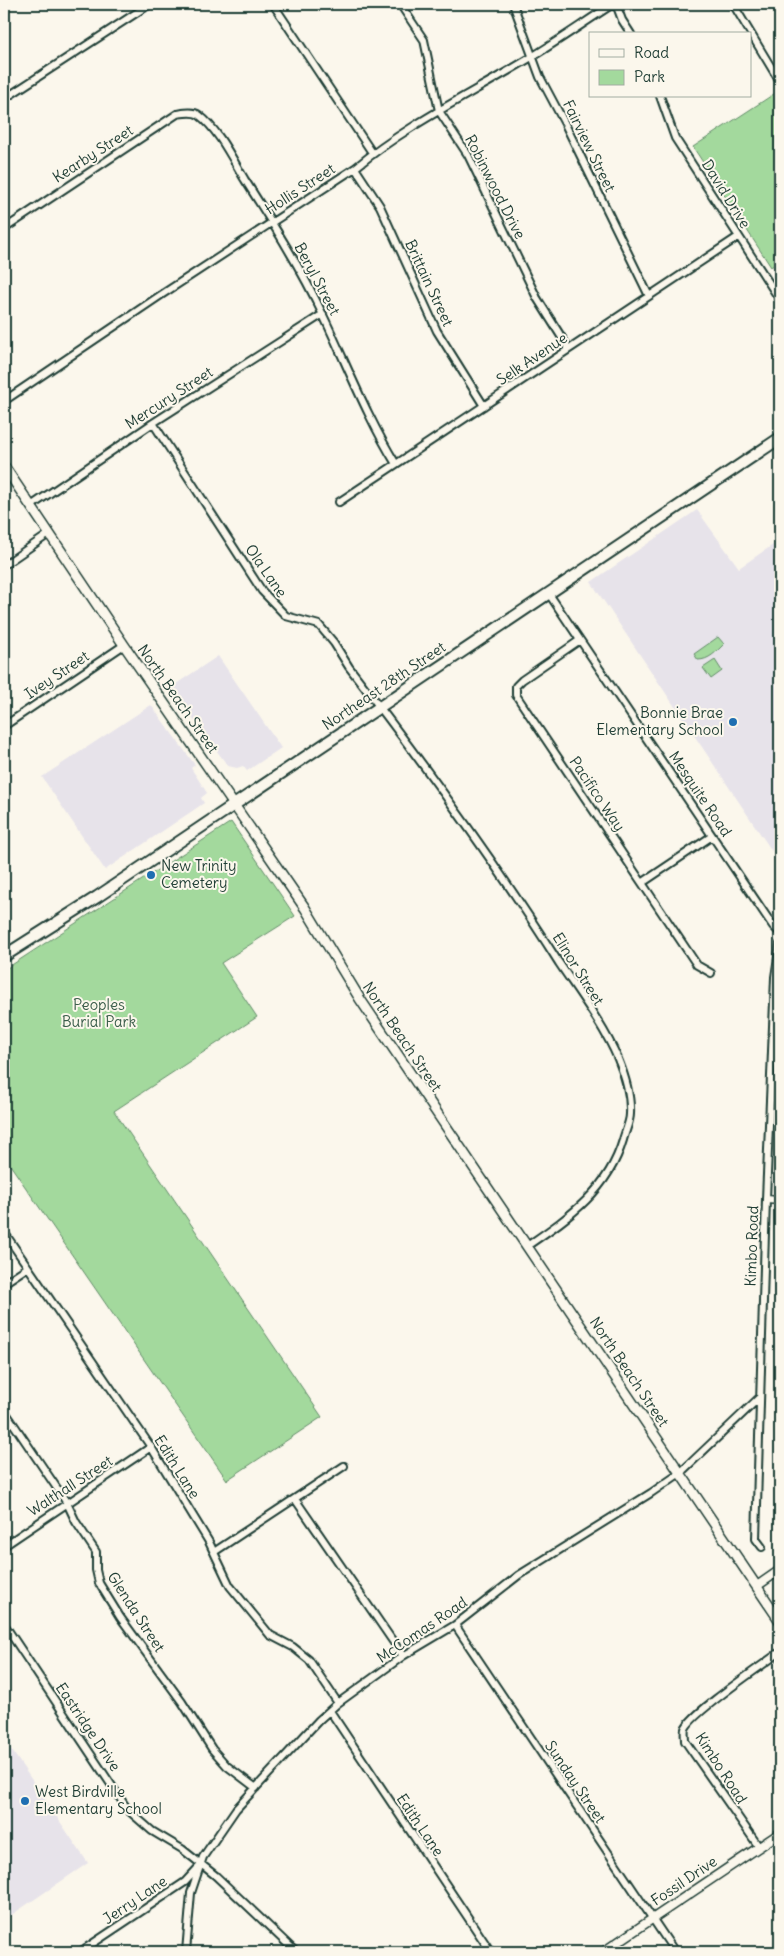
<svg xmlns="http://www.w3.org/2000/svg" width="784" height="1956" font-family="Delius,sans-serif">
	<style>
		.built { fill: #e7e3ea }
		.green { fill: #a3d99d; stroke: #618b68 }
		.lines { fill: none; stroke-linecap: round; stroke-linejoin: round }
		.minor-casing { stroke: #1f3d34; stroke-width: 10 }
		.tertiary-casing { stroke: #1f3d34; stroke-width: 11 }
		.secondary-casing { stroke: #1f3d34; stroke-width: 12 }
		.primary-casing { stroke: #1f3d34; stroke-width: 14 }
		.minor { stroke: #fbf7ec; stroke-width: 6 }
		.tertiary { stroke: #fbf7ec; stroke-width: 8 }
		.secondary { stroke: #fbf7ec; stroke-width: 9 }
		.primary { stroke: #fbf7ec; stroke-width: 10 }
		.poi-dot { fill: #1f6fb2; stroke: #fbf7ec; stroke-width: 2 }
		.labels { text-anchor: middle; stroke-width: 4; stroke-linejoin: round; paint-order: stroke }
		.street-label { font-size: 15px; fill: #1f3d34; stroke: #fbf7ec }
		.poi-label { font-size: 15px; fill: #1f3d34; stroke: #fbf7ec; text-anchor: start }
		.park-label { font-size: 15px; fill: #395c49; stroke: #fbf7ec }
	</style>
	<rect width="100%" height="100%" fill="#fbf7ec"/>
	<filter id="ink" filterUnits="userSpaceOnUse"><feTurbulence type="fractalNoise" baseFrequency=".02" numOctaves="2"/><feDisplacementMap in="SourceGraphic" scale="10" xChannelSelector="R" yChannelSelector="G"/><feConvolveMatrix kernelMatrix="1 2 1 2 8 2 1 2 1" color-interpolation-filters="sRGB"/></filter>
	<g filter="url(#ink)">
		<!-- built -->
		<path class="built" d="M697,510l42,58 41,-28v323l-189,-281z
			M218,656l63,92 -34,23 -4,-5 -6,2 -9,-2 -58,-78z
			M151,705l44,60 -4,3 16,25 -6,5 3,5 -99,67 -63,-93z
			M4,1739l84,124 -84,57z"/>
		<!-- green -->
		<path class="green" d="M780,90v171l-9,6 -78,-120z
			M718,637l6,7c-8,8 -15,16 -26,16l-4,-6z
			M715,660l7,11 -11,8 -8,-11z
			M231,822l64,94 -74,47 36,54 -143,94 208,306 -95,63 -223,-324v-186z"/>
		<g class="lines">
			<!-- minor casing -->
			<g class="minor-casing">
				<path id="minor" d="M273,4l100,150
					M400,4l24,36 15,71 29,44 69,143 32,51
					M513,4l27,73 25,47 84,172
					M616,4l6,16 9,14
					M733,4l47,78
					M660,96l15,42 105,162
					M4,99l146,-95
					M355,168l25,38 57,125 47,75
					M4,229l173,-115c7,-1 16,-3 22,1 19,14 34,45 46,65 28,44 56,88 78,135 24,50 44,102 73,149
					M4,401l157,-106 194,-127c53,-44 116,-74 175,-110 28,-17 55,-36 83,-54
					M153,423l109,168 24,25 33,9 15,18 15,24c74,96 146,194 210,296 20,30 45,63 59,96 7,17 13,37 12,55 0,8 -5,18 -7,26 -15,51 -54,77 -96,106
					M339,502l399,-265
					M31,506l122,-83 170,-109
					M4,565l45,-31
					M549,594l224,332 7,7
					M580,640l-58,40 -6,6v9l181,270 14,8
					M4,726l120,-81
					M642,883l70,-47
					M766,1199l14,1
					M4,1232l147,215 58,95 21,44 40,49 23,12 16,13 29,43
					M4,1283l24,-16
					M4,1410l63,93 9,19 20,30v18l3,13 21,34 62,85 30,47 15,17 29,22
					M295,1499l108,157
					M4,1546l147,-99
					M762,1547l-6,-8 10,-340 9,-222 5,-33
					M214,1552l130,-86
					M4,1624l124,186 24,21 30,18 34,27 80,76
					M455,1625l220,327
					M330,1711l161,241
					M759,1847l-74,-106c0,-4 -1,-9 0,-12 6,-16 78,-64 95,-77
					M80,1952l105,-70 13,-14
					M186,1952l5,-59 12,-36 33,-48 83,-89 19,-17 65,-47 52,-31 64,-50 132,-82 29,-20 80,-76"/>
			</g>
			<!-- tertiary casing -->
			<g class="tertiary-casing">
				<path id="tertiary" d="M757,1586l23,-16
					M603,1952l177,-119"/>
			</g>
			<!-- secondary casing -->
			<g class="secondary-casing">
				<path id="secondary" d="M4,466l120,179 181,263 55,91 420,622"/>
			</g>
			<!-- primary casing -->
			<g class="primary-casing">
				<path id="primary" d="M4,956l93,-59 683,-459"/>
			</g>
			<!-- minor -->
			<use href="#minor" class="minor"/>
			<!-- tertiary -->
			<use href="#tertiary" class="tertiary"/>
			<!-- secondary -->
			<use href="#secondary" class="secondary"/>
			<!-- primary -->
			<use href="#primary" class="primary"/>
		</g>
	</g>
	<!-- markers -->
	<g class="poi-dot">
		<circle cx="733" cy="722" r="5"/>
		<circle cx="151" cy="875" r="5"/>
		<circle cx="25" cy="1801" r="5"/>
	</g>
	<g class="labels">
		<!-- street labels -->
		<g class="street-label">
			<text transform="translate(589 146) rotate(64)" y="5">Fairview Street</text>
			<text transform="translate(93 154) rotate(-33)" y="5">Kearby Street</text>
			<text transform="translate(495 187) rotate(63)" y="5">Robinwood Drive</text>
			<text transform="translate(300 189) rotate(-33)" y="5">Hollis Street</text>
			<text transform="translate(726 194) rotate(58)" y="5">David Drive</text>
			<text transform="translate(317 279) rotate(62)" y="5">Beryl Street</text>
			<text transform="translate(429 283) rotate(65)" y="5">Brittain Street</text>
			<text transform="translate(532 359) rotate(-34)" y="5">Selk Avenue</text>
			<text transform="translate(169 398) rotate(-33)" y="5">Mercury Street</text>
			<text transform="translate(266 571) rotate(55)" y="5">Ola Lane</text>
			<text transform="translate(57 675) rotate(-34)" y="5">Ivey Street</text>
			<text transform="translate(384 686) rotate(-34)" y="5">Northeast 28th Street</text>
			<text transform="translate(178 699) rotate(55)" y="5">North Beach Street</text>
			<text transform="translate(597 794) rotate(56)" y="5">Pacifico Way</text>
			<text transform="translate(700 794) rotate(56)" y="5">Mesquite Road</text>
			<text transform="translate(578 969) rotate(58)" y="5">Elinor Street</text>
			<text transform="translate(402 1037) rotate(56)" y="5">North Beach Street</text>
			<text transform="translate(752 1246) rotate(-88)" y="5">Kimbo Road</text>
			<text transform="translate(629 1372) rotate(56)" y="5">North Beach Street</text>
			<text transform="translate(177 1467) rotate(58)" y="5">Edith Lane</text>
			<text transform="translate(70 1486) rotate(-33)" y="5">Walthall Street</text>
			<text transform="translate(136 1612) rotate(57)" y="5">Glenda Street</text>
			<text transform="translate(422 1630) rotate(-34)" y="5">McComas Road</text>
			<text transform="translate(88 1727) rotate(56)" y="5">Eastridge Drive</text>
			<text transform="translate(721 1768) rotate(57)" y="5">Kimbo Road</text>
			<text transform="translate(575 1782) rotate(56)" y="5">Sunday Street</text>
			<text transform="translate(420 1825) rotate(56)" y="5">Edith Lane</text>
			<text transform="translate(684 1881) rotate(-34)" y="5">Fossil Drive</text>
			<text transform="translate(135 1900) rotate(-34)" y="5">Jerry Lane</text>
		</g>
		<!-- poi labels -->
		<g class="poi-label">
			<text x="723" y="718" text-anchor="end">Bonnie Brae<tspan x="723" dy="17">Elementary School</tspan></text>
			<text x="161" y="871">New Trinity<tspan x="161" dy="17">Cemetery</tspan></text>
			<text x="35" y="1797">West Birdville<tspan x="35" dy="17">Elementary School</tspan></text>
		</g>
		<!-- park labels -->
		<g class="park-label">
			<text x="99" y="1010">Peoples<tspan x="99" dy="17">Burial Park</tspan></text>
		</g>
	</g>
	<!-- margin -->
	<rect width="784" height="1956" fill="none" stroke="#fbf7ec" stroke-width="20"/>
	<rect x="10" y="10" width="764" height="1936" fill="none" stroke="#1f3d34" stroke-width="2" filter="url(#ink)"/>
	<!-- legend -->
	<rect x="589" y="32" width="162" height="65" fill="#fbf7ec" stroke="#a3ada2"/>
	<rect x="599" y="49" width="25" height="8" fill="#fbf7ec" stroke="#a3ada2"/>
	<text x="634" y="58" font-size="15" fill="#1f3d34">Road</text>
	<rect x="599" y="70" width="25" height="15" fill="#a3d99d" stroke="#a3ada2"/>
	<text x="634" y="82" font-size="15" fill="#1f3d34">Park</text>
</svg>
